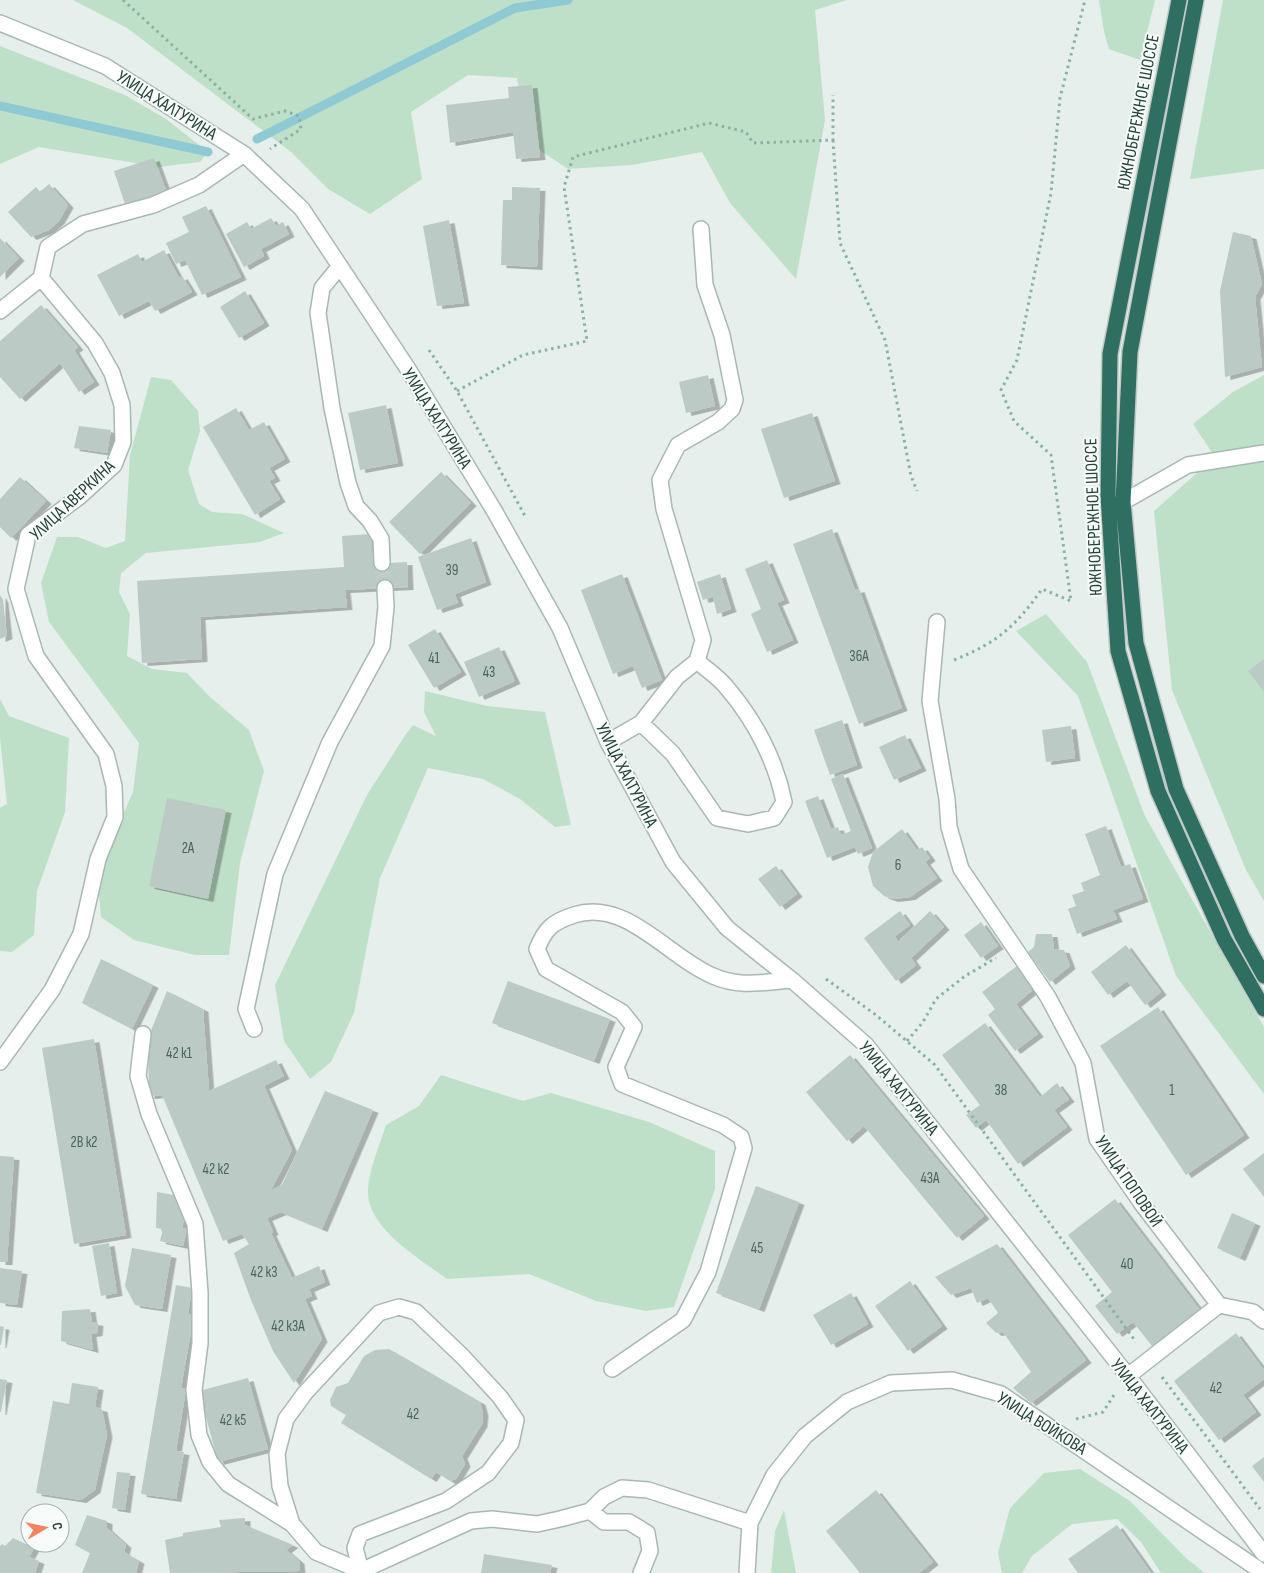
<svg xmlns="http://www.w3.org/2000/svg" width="1264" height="1573" font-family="'Sofia Sans Condensed',sans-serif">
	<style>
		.green { fill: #bfe0c8 }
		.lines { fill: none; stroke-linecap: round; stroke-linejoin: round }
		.stream { stroke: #8ec9d4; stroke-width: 9 }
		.building { fill: #bbcac4; filter: url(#shadow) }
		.minor-tunnel { stroke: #bfccc8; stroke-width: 15; stroke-dasharray: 15 8; stroke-linecap: butt }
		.minor-casing { stroke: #a8b8b2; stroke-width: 18 }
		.highway-casing { stroke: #c2cac8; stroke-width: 18 }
		.path { stroke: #86b3a5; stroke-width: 3; stroke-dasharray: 2.5 4; stroke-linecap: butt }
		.minor { stroke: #fff; stroke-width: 15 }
		.highway { stroke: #2f6f62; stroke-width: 15 }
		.labels { text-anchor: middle; stroke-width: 4; stroke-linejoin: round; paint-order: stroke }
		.number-label { font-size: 15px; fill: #4a645c }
		.street-label { font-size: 18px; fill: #24423a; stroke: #f7fbf9 }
	</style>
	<defs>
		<filter id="shadow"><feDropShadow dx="5.5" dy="3" stdDeviation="0" flood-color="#0004"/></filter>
	</defs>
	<rect width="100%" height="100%" fill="#e6efeb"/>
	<!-- green -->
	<path class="green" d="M73,0h774l-32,10 10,110 -29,159 -66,-76 -28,-51 -70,13 -64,4 -39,-26 -12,-65 -49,-3 -57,37 11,67 -52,35 -42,-25 -37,-37 -164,-124z
		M1099,0h56l-15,60 -31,-11 -5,-17z
		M1223,0h41v169l-74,10z
		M0,46l125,49 41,24 42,33 -8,10 -41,5 -120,-20 -39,17z
		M1264,375v526l-18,-31 -74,-180 -18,-179 61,-54 -22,-33 40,-32z
		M151,377l20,3 27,31 2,20 -12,39 11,34 13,8 30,2 42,19 -24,9 -114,11 -25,20 -2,19 11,22 -3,42 25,13 35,4 23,24 39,33 15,41 -24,92 -11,92h-34l-61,-15 -33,-23 -4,-44 36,-81 6,-49 -90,-121 -8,-39 16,-46h21l28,11 19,-7 5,-86z
		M1046,614l41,48 58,154 119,211v67l-88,-118 -98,-280 -62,-65z
		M425,691l62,15 58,6 26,113 -16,2 -35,-28 -37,-20 -55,-11 -48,110 -26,135 -23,49 -21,17 -26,-38 -9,-56 92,-190 39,-61 7,-9 23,11 -12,-24z
		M0,699l9,17 60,22 -4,74 -28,79 -3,44 -22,17 -12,-1v-143l7,-4 -7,-66z
		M441,1075l82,26 28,-8 98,29 66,29v38l-41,118 -28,4 -50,-10 -67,-27 -82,5c-27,-20 -82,-52 -79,-90 1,-19 12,-45 18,-64l33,-19z
		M1080,1469l50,32 57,58 18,14h-44l-20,-31 -24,-23 -45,5 -40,32 -10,17h-20l-4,-20 12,-45 34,-35z
		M784,1510l12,63h-25l4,-42z"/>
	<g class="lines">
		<!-- stream -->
		<path class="stream" d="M0,106l208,46
			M257,139l258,-131 53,-8"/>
	</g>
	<!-- building -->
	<path class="building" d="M532,85l8,72 -24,2 -3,-27 -63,11 -4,-38 63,-7 -1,-11z
		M154,158l13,35 -41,14 -12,-36z
		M49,184l19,21 -9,16 -10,9 -18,7 -23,-25 28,-25 4,5z
		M512,187l28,1 -3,79 -36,-2 2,-65h9z
		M206,206l35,71 -39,18 -17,-35 -9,4 -10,-21 23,-11 -7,-15z
		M271,218l5,8 7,-4 6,12 -28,15 3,7 -20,11 -18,-33 21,-12 4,7z
		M449,220l15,83 -27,3 -14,-80z
		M1233,232l18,4 11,48 -7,13 7,70 -37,10 -5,-86z
		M0,238l19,20 -19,19z
		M164,250l15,28 3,-2 10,16 -37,19 -6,-10 -30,15 -22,-41 41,-21 4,8z
		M245,291l19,32 -25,15 -19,-31z
		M41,305l37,42 -4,3 20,32 -15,10 -19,-29 -40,36 -20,-22v-36z
		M708,375l7,31 -29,7 -7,-31z
		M386,405l12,58 -38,7 -12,-57z
		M236,408l13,22 15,-8 21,37 -16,9 6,10 -6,3 11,18 -25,16 -52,-88z
		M812,413l23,68 -51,17 -23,-69z
		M79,426l32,4 -4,23 -33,-5z
		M441,472l30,31 -51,51 -31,-32z
		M20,477l26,24 -35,37 -11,-11v-28z
		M832,529l23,61 4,-1 43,119 -43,16 -66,-180z
		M371,534l2,30 34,-2 1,25 -63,3 2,17 -147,10 2,42 -60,4 -5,-82 207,-14 -2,-31z
		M471,538l15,44 -31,12 3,9 -21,7 -19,-53z
		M767,560l17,40 -7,3 16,37 -26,12 -16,-38 10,-5 -16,-40z
		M622,574l40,106 -20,8 -9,-22 -20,8 -32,-84z
		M720,574l11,35 -14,5 -4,-17 -10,3 -6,-18z
		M0,595l3,5 4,36 -7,3z
		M435,629l26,43 -27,16 -26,-43z
		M499,647l16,34 -36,16 -15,-35z
		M1264,659v33l-16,-21z
		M842,720l15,45 -27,10 -16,-45z
		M1071,726l4,32 -29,4 -4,-32z
		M905,735l16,33 -27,12 -15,-33z
		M843,774l29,74 -14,6 -3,-7 -28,11 -22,-57 13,-5 13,33 7,-2 3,8 10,-4 -20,-52z
		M167,798l59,12 -18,89 -59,-13z
		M1106,826l15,41 9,-3 13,35 -30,11 4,9 -40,15 -9,-25 8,-3 -4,-11 12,-4 -3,-8 19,-8 -15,-41z
		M902,829l15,21 5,-3 8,11 -5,4 12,16 -27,19 -17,2 -9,-3 -11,-10 -5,-19 5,-15z
		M776,866l21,28 -17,13 -22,-28z
		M900,911l10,14 -15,11 3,6 32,-31 14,16 -33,31 5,7 -20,16 -32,-43z
		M981,922l17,24 -17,12 -17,-23z
		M1036,934h16l2,15 10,1 6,16 -20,16 -22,-30 6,-5z
		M1126,945l35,47 -16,13 -18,-24 -19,14 -17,-23z
		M101,959l52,26 -21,44 -50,-26z
		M1017,966l17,23 -18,15 22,30 -23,17 -27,-36 7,-6 -13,-17z
		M508,981l102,38 -16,42 -102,-38z
		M167,991l36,18 6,82 67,-31 8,16 -20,10 28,64 -21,40 11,-5 43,-94 48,19 -51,119 -41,-17 -14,6 6,14 -2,1 21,45 27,-12 6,16 -16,7 3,7 -7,3 17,40 -28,44 -21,-32 -22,-51 -17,-47 15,-9 -7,-10 -19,7 -61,-146 -13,1 -1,-58z
		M1158,1007l86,128 -58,40 -86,-129z
		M985,1023l55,74 17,-14 12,16 -15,11 13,17 -49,37 -32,-44 -10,8 -10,-13 14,-10 -38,-50z
		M94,1039l32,196 -52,9 -32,-196z
		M850,1055l134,161 -27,22 -93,-112 -17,15 -41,-49z
		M1264,1153v44l-21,-28z
		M0,1156l14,1 -7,105h-7z
		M756,1186l43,16 -40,107 -43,-16z
		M157,1192l23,4 -2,11h4l-1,7 4,1 -3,13 5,1 -4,17 -23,-5 3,-12 -7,-1z
		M1115,1199l85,111 -48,36 -19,-24 -16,12 -22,-28 17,-14 -44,-57z
		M1232,1213l23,10 -15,35 -23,-10z
		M109,1243l8,50 -16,3 -9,-50z
		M997,1244l89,116 -55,43 -18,-15 18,-16 -28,-40 -7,1 -10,-10 12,-10 -10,-15 -11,5 -6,-15 -20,7 -16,-18z
		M132,1248l39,7 -9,54 -27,-4 -10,-19z
		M0,1268l22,3 -5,34 -17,-2z
		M910,1281l32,45 -34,25 -33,-45z
		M176,1285l16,3 -4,26 6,1 -13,73 5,1 -10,62 8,1 -8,47 -35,-5z
		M851,1293l17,31 -37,21 -18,-30z
		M90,1309l2,13 6,1 -1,10 -6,1 2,16 -32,-9 1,-30z
		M0,1326l4,1 -3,18h-1z
		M1236,1333l28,37v9l-21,16 13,17 -37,28 -45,-59z
		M389,1349l91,53 3,11 -1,11 -20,32 3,8 -9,15 -6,2 -14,-9 -5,7 -90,-56 5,-8 -15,-9 -1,-6 6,-13 12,-4 16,-27 11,-6z
		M248,1378l20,71 -50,13 -19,-71z
		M0,1379l7,1 -6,32h-1z
		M72,1383l26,4 -3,20 7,2 5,26 -12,55 -14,10 -45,-7 17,-92 16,3z
		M1264,1457v25l-12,-16z
		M117,1472l13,1 -5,37 -13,-2z
		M876,1490l57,72 -14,11h-59l-34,-42z
		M87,1515l20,6v7l19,17 -2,7 15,9 -3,12h-54l8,-20 -15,-8z
		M245,1518v7l48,20 -7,5 13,11 1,10 -130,2 -5,-33 18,-4v-3l38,-6 -2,-7z
		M1117,1525l34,48h-73l-10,-14z
		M13,1538l21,10 -5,9 10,4 -4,12h-35v-27l2,-2 3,2z
		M484,1554l68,11 -2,8h-69z"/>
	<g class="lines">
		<!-- minor-tunnel -->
		<path class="minor-tunnel" d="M382,563l3,25"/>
		<!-- minor casing -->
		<g class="minor-casing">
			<path id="minor" d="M0,23l105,43 139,88 58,55 106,160 87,143 65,116 48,114 65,120 54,66 65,52 74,65 262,331 136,178
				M340,266l-18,22 -4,25 14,95 16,75 8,23 14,15 11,18 1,24
				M0,311l41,-33
				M1123,502l65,-37 76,-12
				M937,622l-7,79 17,98 2,28 12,42 87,128 35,66 14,76 45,65 77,101 -91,71
				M641,723l32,31 44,64 31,6 26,-6 10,-16c-8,-41 -29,-81 -56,-113 -8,-11 -21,-19 -31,-28
				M608,742l33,-19 36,-46 20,-16 6,-21 -39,-131 -4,-29 18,-35 40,-23 14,-13 3,-9 -13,-65 -17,-50 -4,-56
				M254,1029l-8,-20 29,-135 55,-132 52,-96 4,-39 -1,-19
				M143,1034l-5,42 11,38 46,110 5,69v50l-6,47 5,45 11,27 18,22 64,40 24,28 45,19 110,-50 21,-2 45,5 23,-5 30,-8 14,-14 18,-9 26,2 102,33
				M0,1062l52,-72 29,-56 17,-75 17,-42 -1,-31 -8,-32 -70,-98 -20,-67 12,-54 51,-38 35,-32 9,-23 -1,-37 -10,-32 -17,-30 -54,-65 7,-31 35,-23 70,-19 46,-20 45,-31
				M1219,1305l34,7 11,9
				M612,1369l71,-49 25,-48 36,-124 -3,-11 -18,-12 -101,-41 -6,-17 18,-40 -12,-15 -76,-43 -9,-20c8,-20 15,-27 37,-34 52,-17 94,42 139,61 27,12 50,6 79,4
				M590,1511l14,11h25l18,11 3,18 -9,22
				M292,1524l-12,-38 -3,-32 9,-35 19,-26 74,-80 20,-6 17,5 47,45 37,40 16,23 -5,23 -23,30 -42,28 -86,33 -5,14 6,23 -3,2
				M747,1573l3,-50 24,-48 31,-39 42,-34 44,-19 61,-3 49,14 263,179"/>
		</g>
		<!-- highway casing -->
		<g class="highway-casing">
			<path id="highway" d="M1179,0l-69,354 -2,142 10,155 40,140 66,148 40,70
				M1196,0l-66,352 -7,150 13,141 40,146 66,147 22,40"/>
		</g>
		<!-- path -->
		<path class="path" d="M123,0l130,119 32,-8 14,5 2,13 -31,20
			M833,140l7,103 45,97 26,136 6,15
			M429,350l28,41 68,125
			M457,391l66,-36 64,-14 -23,-154 9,-30 136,-34 37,9 7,11 80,-3v-45
			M954,660c43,-17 62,-34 88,-71l29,12 -20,-146 -37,-34 -13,-31 16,-30 34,-167 9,-95 25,-98
			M826,979l50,36 59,50 201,277
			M907,1041l16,-19 13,-23 29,-23 31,-18
			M1162,1377l98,132
			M1076,1419l27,-7 11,-17"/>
		<!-- minor -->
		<use href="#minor" class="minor"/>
		<!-- highway -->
		<use href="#highway" class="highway"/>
	</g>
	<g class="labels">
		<!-- number labels -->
		<g class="number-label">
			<text x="452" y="575">39</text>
			<text x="859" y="661">36А</text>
			<text x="434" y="663">41</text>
			<text x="489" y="677">43</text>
			<text x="188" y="853">2А</text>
			<text x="898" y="870">6</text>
			<text x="179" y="1058">42 к1</text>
			<text x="1001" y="1095">38</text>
			<text x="1172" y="1095">1</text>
			<text x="84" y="1147">2В к2</text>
			<text x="216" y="1174">42 к2</text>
			<text x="930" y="1183">43А</text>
			<text x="757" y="1253">45</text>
			<text x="1127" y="1269">40</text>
			<text x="264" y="1277">42 к3</text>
			<text x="288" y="1331">42 к3А</text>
			<text x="1216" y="1393">42</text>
			<text x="413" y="1419">42</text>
			<text x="233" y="1425">42 к5</text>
		</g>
		<!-- street labels -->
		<g class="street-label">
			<text transform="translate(167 105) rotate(32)" y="6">УЛИЦА ХАЛТУРИНА</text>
			<text transform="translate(1138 112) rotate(-79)" y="6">ЮЖНОБЕРЕЖНОЕ ШОССЕ</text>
			<text transform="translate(437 418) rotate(58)" y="6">УЛИЦА ХАЛТУРИНА</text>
			<text transform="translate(72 500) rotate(-43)" y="6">УЛИЦА АВЕРКИНА</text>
			<text transform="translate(1093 517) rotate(-92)" y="6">ЮЖНОБЕРЕЖНОЕ ШОССЕ</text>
			<text transform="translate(627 775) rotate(63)" y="6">УЛИЦА ХАЛТУРИНА</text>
			<text transform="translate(899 1088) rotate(51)" y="6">УЛИЦА ХАЛТУРИНА</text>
			<text transform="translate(1129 1181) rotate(56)" y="6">УЛИЦА ПОПОВОЙ</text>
			<text transform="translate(1150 1406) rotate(52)" y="6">УЛИЦА ХАЛТУРИНА</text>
			<text transform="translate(1042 1423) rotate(32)" y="6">УЛИЦА ВОЙКОВА</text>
		</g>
	</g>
	<!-- north arrow -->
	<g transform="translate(45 1528) rotate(81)"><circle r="24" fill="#f7fbf9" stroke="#a3b1ad"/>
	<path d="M0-4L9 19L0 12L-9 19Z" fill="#f4845f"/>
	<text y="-8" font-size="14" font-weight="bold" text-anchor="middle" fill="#24423a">С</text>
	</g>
</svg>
